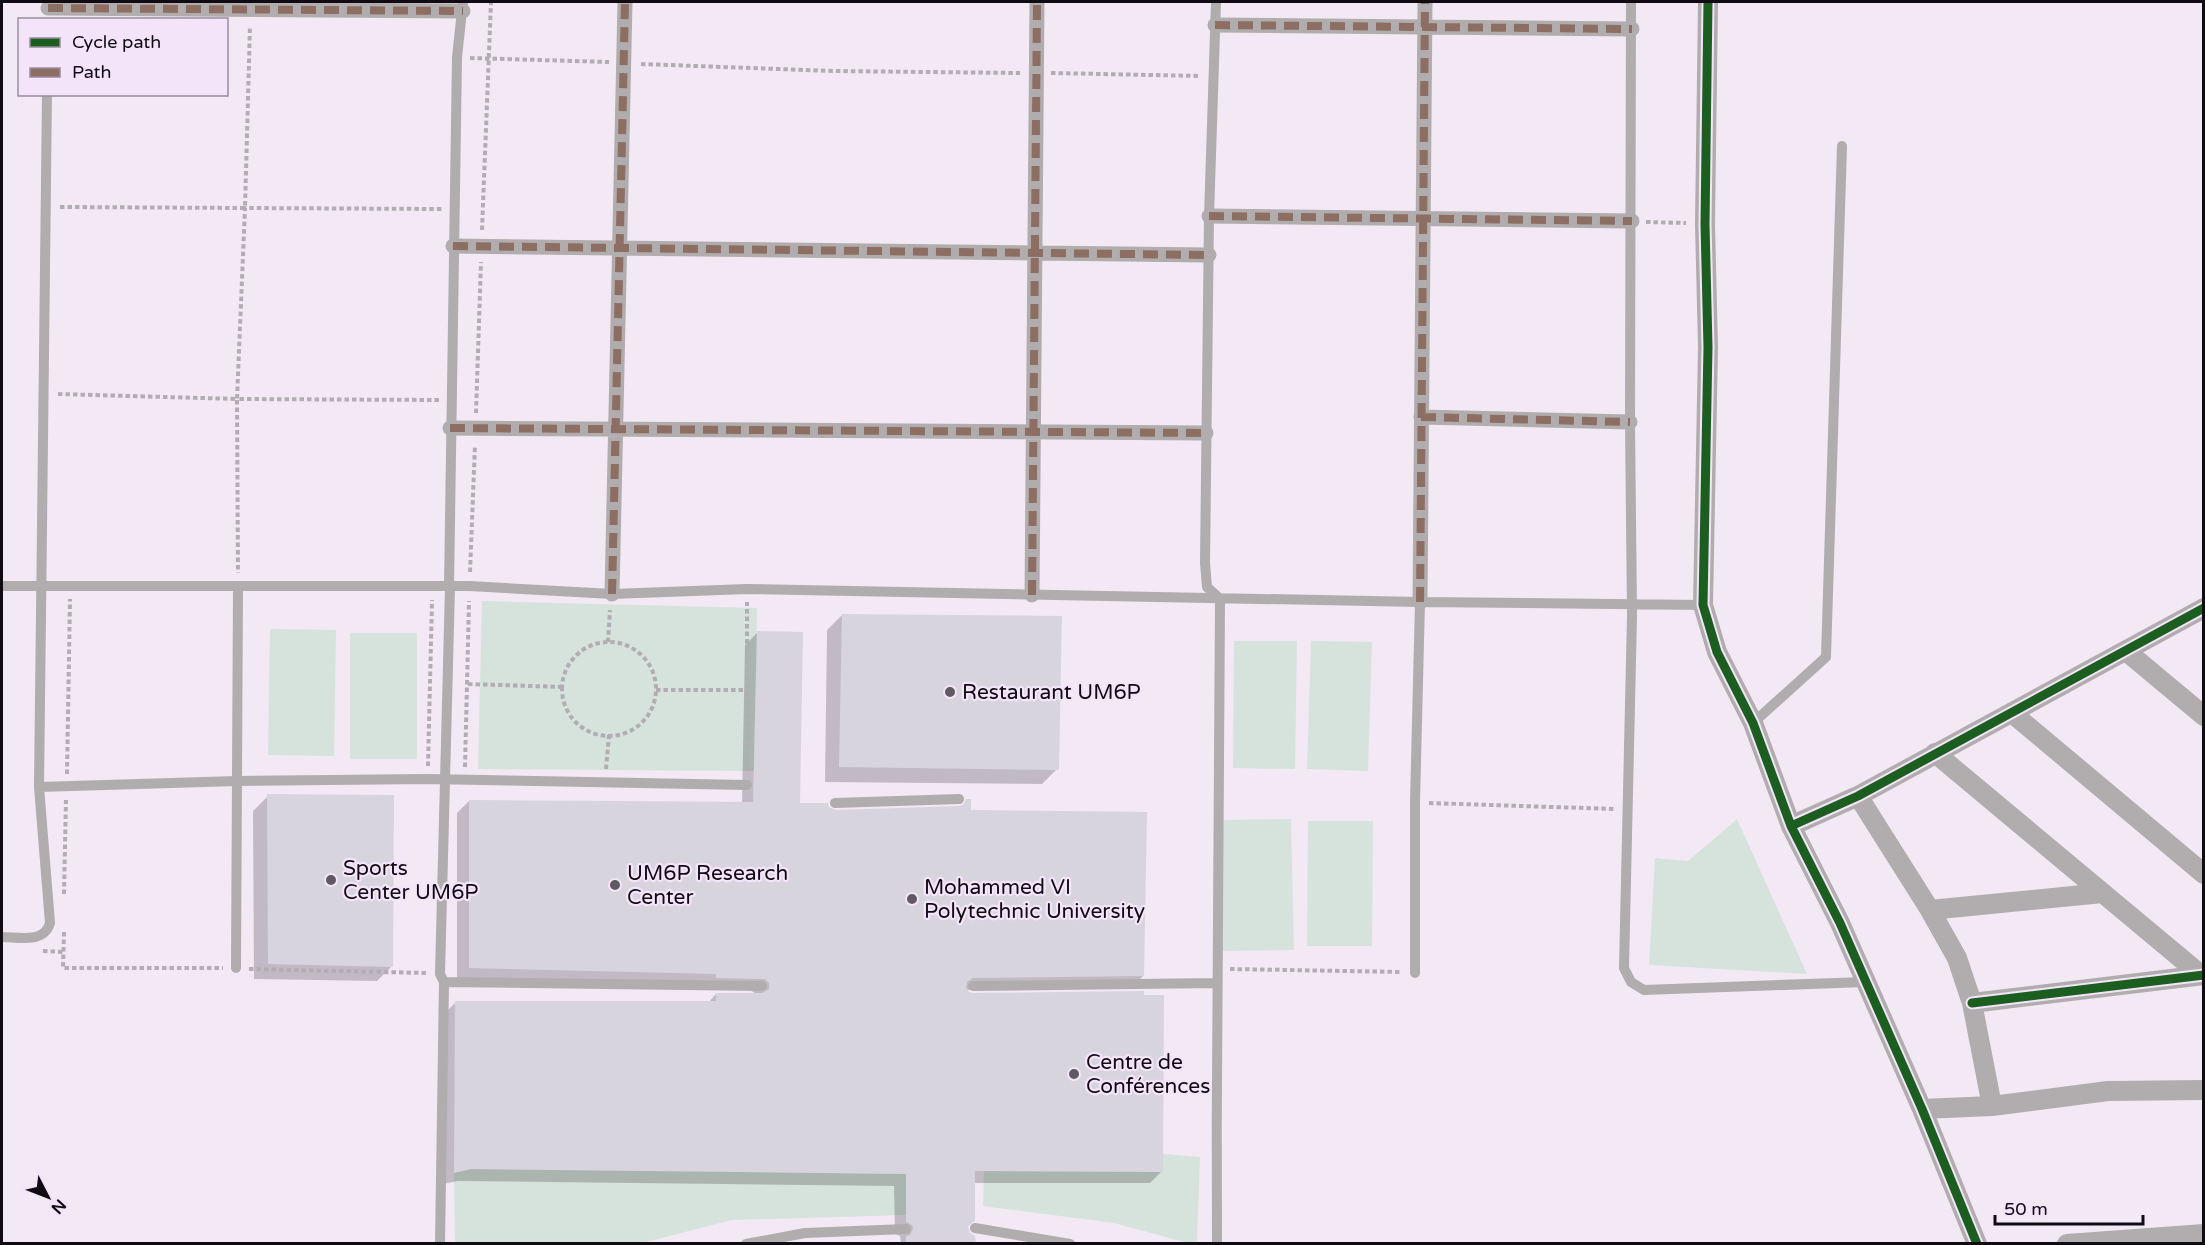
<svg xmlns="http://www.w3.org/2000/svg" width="2205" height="1245" font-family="'Varela Round',sans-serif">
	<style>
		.green { fill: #d5e3dc }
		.shadow { fill: #0003 }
		.building { fill: #d8d4de }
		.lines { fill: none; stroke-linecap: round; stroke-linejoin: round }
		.path { stroke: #b2adb2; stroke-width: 4; stroke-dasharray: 4.5 3; stroke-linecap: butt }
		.service { stroke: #b1acae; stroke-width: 10 }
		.pedestrian { stroke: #b1acae; stroke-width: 15 }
		.minor { stroke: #b1acae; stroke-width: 20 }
		.quiet { stroke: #8d6e63; stroke-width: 8; stroke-dasharray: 15 8; stroke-linecap: butt }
		.cycleway-casing { stroke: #f4e4fa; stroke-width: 13 }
		.cycleway { stroke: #1b5e20; stroke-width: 9 }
		.poi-dot { fill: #5f5961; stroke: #f4e4fa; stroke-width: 2 }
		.labels { text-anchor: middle; stroke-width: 4.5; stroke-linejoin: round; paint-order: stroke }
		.poi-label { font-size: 21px; fill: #100b12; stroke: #f4e4fa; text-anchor: start }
	</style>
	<rect width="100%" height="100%" fill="#f2e9f5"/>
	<!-- green -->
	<path class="green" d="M482,601l275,7 -3,163 -276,-2z
		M270,629l66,1 -2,126 -66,-1z
		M350,633h67v126h-67z
		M1234,641h63l-2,128 -62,-1z
		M1311,641l61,1 -4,129 -61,-2z
		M1291,819l3,131 -72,1 -3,-131z
		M1737,819l70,155 -158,-9 6,-107 33,3z
		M1308,821h65l-1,125h-65z
		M1163,1154l37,3 -3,86h-9l-74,-20 -131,-17 1,-35 179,1z
		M471,1169l435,5v41l-174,5 -90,23h-187l-1,-70z"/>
	<!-- shadow -->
	<path class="shadow" d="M842,615l215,154 -15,15 -217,-2 2,-152z
		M757,633l41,171 30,4 7,4 125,-4 7,-7 3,11 173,164 -12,12 -165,2 196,181 -12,12h-177l1,37 -8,8 8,16h-73l-1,-8 -5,-2 -1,-48 -436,-5 -15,3v-169l12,-12h253l8,-9 42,1 -8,-5 -293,-10v-167l12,-12 273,2 3,-158z
		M268,796l124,170 -15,15 -123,-2 -1,-168z"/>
	<!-- building -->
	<path class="building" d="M842,614l220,2 -3,154 -220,-3z
		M757,631l46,1 -3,171h28l1,4 6,3 124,-4 4,-1 3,-6h5v11l176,2 -3,164 -171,2 -6,4 -1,5 3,5 4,1 171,-2v4h20l-1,177 -188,-1v50l-5,2 -2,4 2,6 5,3 1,8h-70v-8l4,-1 3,-6 -1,-4 -6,-3v-48l-435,-5 -17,4 1,-172h261v-8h46l7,-4v-6l-4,-4 -49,-1v-4l-247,-6v-168l284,2z
		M267,794l127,1 -1,172 -125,-3z"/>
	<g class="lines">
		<!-- path -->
		<path class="path" d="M470,58l139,4
			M641,64l192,7 187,2
			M1051,73l149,3
			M60,207l185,1 5,-182
			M1646,222l40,1
			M482,230l9,-228
			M58,394l179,5 1,174
			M439,400l-202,-1 8,-191 197,1
			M476,413l5,-151
			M470,572l5,-127
			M608,642l2,-32
			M562 689a47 47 0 1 1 94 0a47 47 0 1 1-94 0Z
			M468,684l95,3
			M656,690h90
			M428,766l4,-166
			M465,767l4,-166
			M606,769l3,-34
			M747,771v-169
			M67,774l3,-175
			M1429,803l185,6
			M64,894l2,-94
			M64,932l-1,36h160
			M43,951l20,1
			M249,969l178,4
			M1230,969l172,3"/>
		<!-- service -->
		<path class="service" d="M1216,2l-7,214 -4,347 2,24 13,12c-2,215 -4,430 -3,645
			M1631,2l-1,420 2,194 -8,352 7,14 13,8 220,-8
			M2,586h467l143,8 135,-5 673,13 283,3
			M449,587l8,-530 6,-55
			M1753,723l73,-66 16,-511
			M39,787l198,-6 191,-2 319,6
			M835,803l124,-4
			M2,937c16,0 42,7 48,-14l-11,-136 8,-693
			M236,968l2,-382
			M1415,973v-171l5,-200
			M444,982l318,4
			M973,986l243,-3
			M975,1228l95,16
			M440,1244l4,-262 -4,-8 10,-387
			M746,1244l59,-11 101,-4"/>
		<!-- pedestrian -->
		<path class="pedestrian" d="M48,8l415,3
			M1215,25l417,4
			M1209,216l423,5
			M453,246l756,9
			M1421,417l209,5
			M450,428l756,5
			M612,594l13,-592
			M1032,595l5,-593
			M1420,602l5,-600"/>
		<!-- minor -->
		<path class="minor" d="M1708,2l-3,222 3,123 -5,258 14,47 36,71 38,103 49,97 82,186 55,135
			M2126,651l78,65
			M2012,713l192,161
			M1935,753l266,222
			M1858,796l72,114 27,48 15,45 20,103
			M1791,826l67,-30 346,-188
			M1930,910l173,-17
			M1972,1003l232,-28
			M1922,1109l70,-3 116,-15 96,-1
			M2067,1244l137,-10"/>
		<!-- quiet -->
		<path class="quiet" d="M48,8l415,3
			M1215,25l417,4
			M1209,216l423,5
			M453,246l756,9
			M1421,417l209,5
			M450,428l756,5
			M612,594l13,-592
			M1032,595l5,-593
			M1420,602l5,-600"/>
		<!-- cycleway casing -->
		<g class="cycleway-casing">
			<path id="cycleway" d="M1708,2l-3,222 3,123 -5,258 14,47 36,71 38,103 49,97 82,186 55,135
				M1791,826l67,-30 346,-188
				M1972,1003l232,-28"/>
		</g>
		<!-- cycleway -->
		<use href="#cycleway" class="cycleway"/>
	</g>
	<!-- markers -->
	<g class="poi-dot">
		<circle cx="950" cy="692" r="6"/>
		<circle cx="331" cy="880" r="6"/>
		<circle cx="615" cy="885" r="6"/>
		<circle cx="912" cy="899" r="6"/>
		<circle cx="1074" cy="1074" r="6"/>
	</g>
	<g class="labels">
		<!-- poi labels -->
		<g class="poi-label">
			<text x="962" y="699">Restaurant UM6P</text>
			<text x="343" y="875">Sports<tspan x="343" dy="24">Center UM6P</tspan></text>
			<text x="627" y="880">UM6P Research<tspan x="627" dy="24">Center</tspan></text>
			<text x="924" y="894">Mohammed VI<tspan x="924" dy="24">Polytechnic University</tspan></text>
			<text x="1086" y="1069">Centre de<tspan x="1086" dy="24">Conférences</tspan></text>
		</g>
	</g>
	<!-- border -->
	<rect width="2205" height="1245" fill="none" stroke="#100b12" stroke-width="6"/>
	<!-- legend -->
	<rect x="18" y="18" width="210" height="78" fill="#f4e4fa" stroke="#998d9d" stroke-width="1.5"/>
	<rect x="30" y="38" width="30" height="9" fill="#1b5e20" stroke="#998d9d" stroke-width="1.5"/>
	<text x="72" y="48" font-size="18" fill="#100b12">Cycle path</text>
	<rect x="30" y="68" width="30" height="9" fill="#8d6e63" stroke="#998d9d" stroke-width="1.5"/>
	<text x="72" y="78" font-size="18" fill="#100b12">Path</text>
	<!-- north arrow -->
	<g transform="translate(48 1197) rotate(132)" stroke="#f4e4fa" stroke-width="4.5" paint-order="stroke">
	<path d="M0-4.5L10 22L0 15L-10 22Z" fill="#100b12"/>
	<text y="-9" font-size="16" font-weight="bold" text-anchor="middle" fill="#100b12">N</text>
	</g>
	<!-- scale -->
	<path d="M1995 1215v9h148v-9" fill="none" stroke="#100b12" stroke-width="3"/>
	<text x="2004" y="1215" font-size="18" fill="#100b12" stroke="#f4e4fa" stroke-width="4.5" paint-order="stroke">50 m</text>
</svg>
